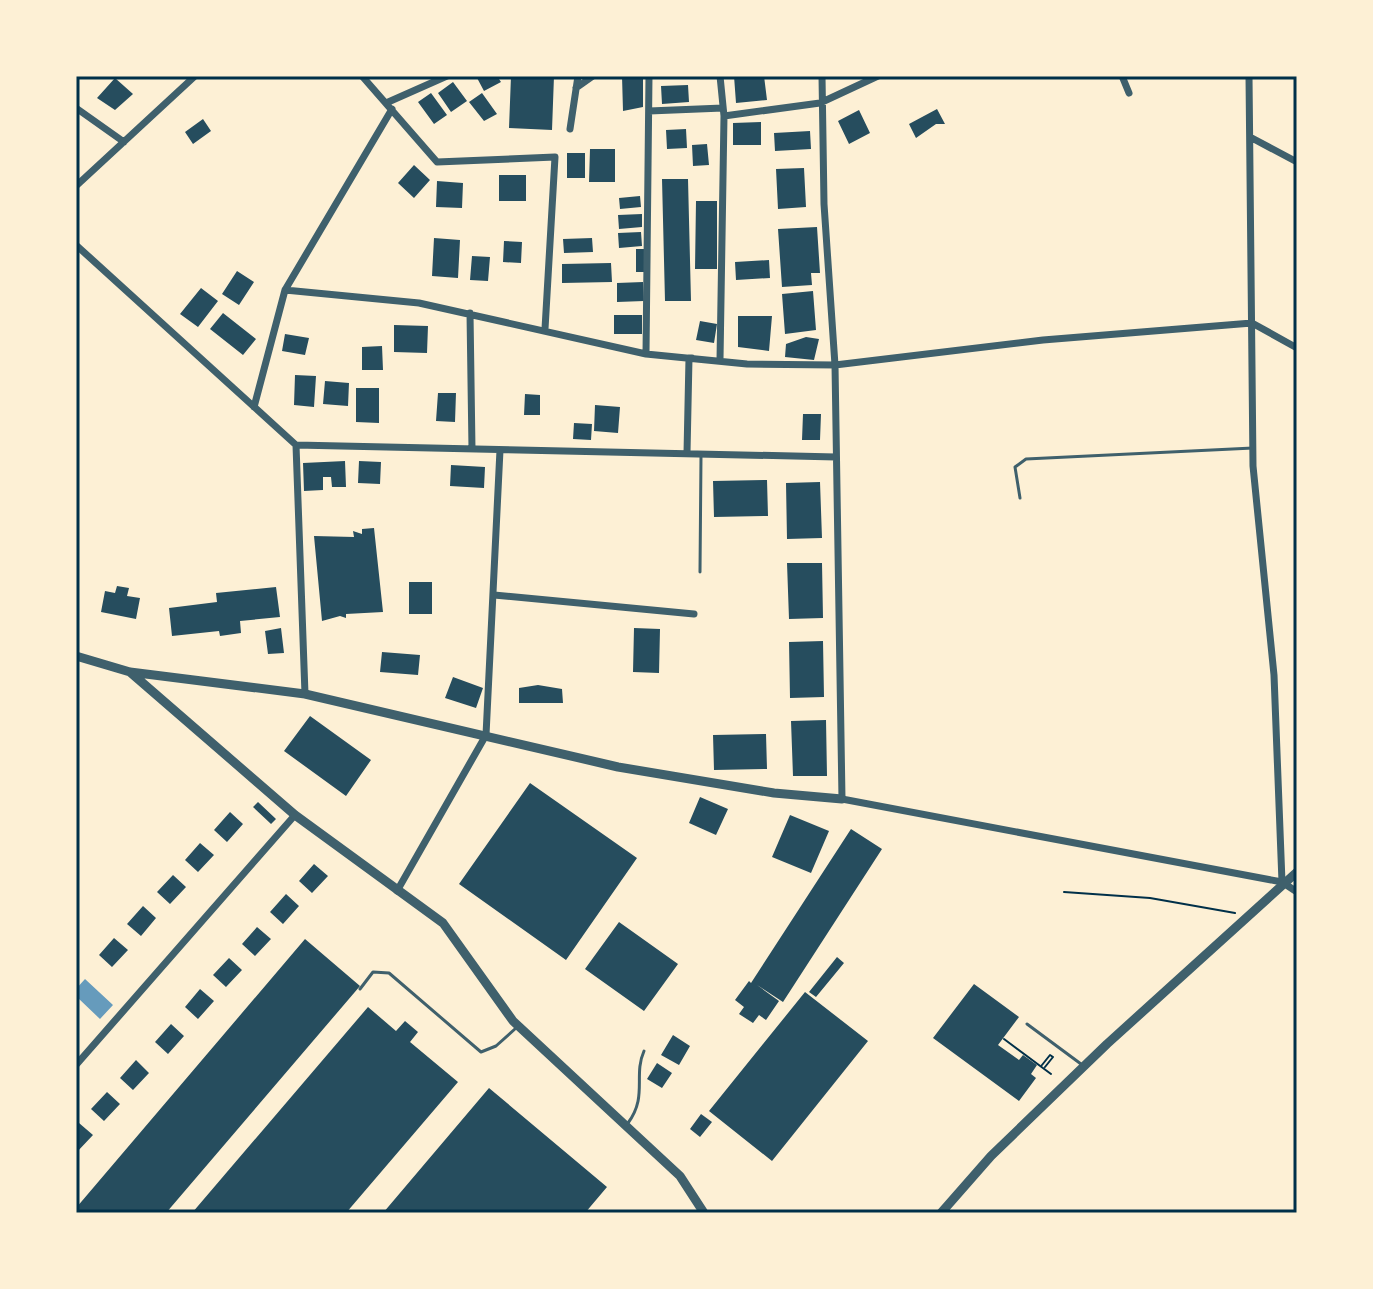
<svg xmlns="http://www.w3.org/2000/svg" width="1373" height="1289" font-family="Inter,sans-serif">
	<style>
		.water { fill: #669bbc }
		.building { fill: #264d5e }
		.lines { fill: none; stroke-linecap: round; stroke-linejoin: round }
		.path { stroke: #003049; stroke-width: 2 }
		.service { stroke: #3f606c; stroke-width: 3 }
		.minor { stroke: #3f606c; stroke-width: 7 }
		.tertiary { stroke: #3f606c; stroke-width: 9 }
		.neatline { fill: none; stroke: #003049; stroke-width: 3 }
	</style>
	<rect width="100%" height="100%" fill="#fdf0d5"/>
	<!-- water -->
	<path class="water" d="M85,979l28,26 -13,14 -22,-21 -2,2v-11z"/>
	<!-- building -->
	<path class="building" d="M476,76h21l4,6 -17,9z
		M511,76h43l-2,54 -43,-2z
		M622,76h21v31l-20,4z
		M734,76h30l3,24 -31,3z
		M115,78l18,16 -18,16 -18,-12z
		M453,82l14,19 -16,11 -13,-19z
		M688,85l1,17 -27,2 -1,-18z
		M431,93l16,22 -13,9 -16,-22z
		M482,93l15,21 -13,7 -15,-19z
		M937,109l8,15h-9l-20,14 -7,-14z
		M859,110l11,23 -21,11 -11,-23z
		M203,119l8,12 -18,13 -8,-12z
		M761,122v23h-28v-22z
		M686,129l1,19 -20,1 -1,-19z
		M810,131l1,18 -36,2 -1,-18z
		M707,144l2,21 -16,1 -1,-21z
		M590,149h25v33h-26z
		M567,153h18v25h-18z
		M414,165l16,15 -16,18 -16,-15z
		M804,168l2,39 -28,2 -2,-40z
		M499,175h27v26h-27z
		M662,179h26l3,122h-26z
		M437,181l26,2 -1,25 -26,-1z
		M640,196l1,11 -21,2 -1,-11z
		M696,201h21v68h-22z
		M642,214v13l-23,2 -1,-14z
		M817,227l3,46h-9l1,12 -30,2 -4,-58z
		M641,232l1,14 -23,2 -1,-15z
		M434,238l26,2 -2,38 -26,-2z
		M592,238l1,14 -29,1 -1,-14z
		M504,241l18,1 -1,21 -18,-1z
		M636,249h9v23h-9z
		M472,256l18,1 -2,24 -18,-1z
		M769,260l1,18 -34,2 -1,-18z
		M611,263l1,19 -50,1v-19z
		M237,271l17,11 -15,23 -17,-11z
		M643,282l1,19 -27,1v-19z
		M201,288l17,13 -20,26 -18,-13z
		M813,291l3,39 -31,4 -3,-40z
		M223,313l33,26 -13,16 -33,-26z
		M614,315h28v19h-28z
		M738,316h34l-3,35 -31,-4z
		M700,321l17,3 -3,19 -18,-3z
		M394,325l34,1 -1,27 -33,-1z
		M285,334l24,4 -4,17 -23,-4z
		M806,337l13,2 -5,21 -29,-3 1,-13z
		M382,346l1,24h-21v-23z
		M295,375l21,1 -2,31 -20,-2z
		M325,381l24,2 -1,23 -25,-2z
		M356,388h23v35l-23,-1z
		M438,393h18l-1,29 -19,-1z
		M525,394l15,1v20h-16z
		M595,405l25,2 -2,26 -24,-2z
		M803,414h18l-1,26h-18z
		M574,423l18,1 -1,16 -18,-1z
		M345,461l1,26h-14l-1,-10h-8v13l-19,1 -1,-28z
		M359,461l22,1 -1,22 -22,-1z
		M451,465l34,2 -1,21 -34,-2z
		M767,480l1,36 -54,1 -1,-36z
		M820,482l2,56 -35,1 -1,-56z
		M374,528l9,84 -37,2v4l-6,-2 -18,5 -8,-85 40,1 -1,-6 9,3v-5z
		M787,563h35l1,55 -34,1z
		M409,582h23v32h-23z
		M117,586l12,2 -2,8 13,2 -4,21 -35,-7 4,-21 10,2z
		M276,587l4,30 -40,4 1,12 -21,3 -1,-5 -47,5 -3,-28 48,-6 -1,-9z
		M281,628l3,25 -16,1 -3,-23z
		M634,628l26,1 -1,44 -26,-1z
		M823,641l1,56 -34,1 -1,-56z
		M382,652l38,3 -2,20 -38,-3z
		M453,677l30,11 -7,20 -31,-10z
		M538,685l24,4 1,14h-44v-15z
		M310,716l61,44 -25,36 -62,-45z
		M826,720l1,56h-34l-2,-55z
		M766,734l1,35 -53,1 -1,-35z
		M530,783l107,75 -71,102 -107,-76z
		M700,797l28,12 -12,26 -27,-12z
		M258,802l18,17 -5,5 -18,-17z
		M230,812l13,12 -16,18 -13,-12z
		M790,815l39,16 -18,42 -39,-16z
		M851,829l31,20 -99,153 -26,-17 22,16 -13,19 -7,-5 -6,8 -14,-9 5,-7 -9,-7 14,-19 2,2z
		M200,843l14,12 -16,17 -13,-12z
		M314,864l14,12 -16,17 -13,-12z
		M173,875l13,12 -16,17 -13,-12z
		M286,894l13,12 -16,18 -13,-12z
		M143,906l13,12 -15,18 -14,-12z
		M619,922l59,42 -34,47 -59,-42z
		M257,927l14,12 -16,17 -13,-12z
		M114,938l14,12 -16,17 -13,-12z
		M305,939l55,47 -194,227h-90v-5z
		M837,957l7,6 -28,34 -7,-5z
		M229,958l13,12 -16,17 -13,-12z
		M974,984l45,33 -21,28 21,15 4,-5 14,10 -6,9 5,4 -17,23 -86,-63z
		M200,989l14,12 -16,18 -13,-12z
		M805,992l63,49 -96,120 -63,-50z
		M368,1007l28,24 9,-10 13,11 -8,10 48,40 -112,131h-154z
		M171,1024l13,12 -16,18 -13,-12z
		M673,1035l17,11 -11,19 -18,-10z
		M136,1060l13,13 -16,17 -13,-12z
		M657,1063l15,10 -10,15 -15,-9z
		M489,1088l118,99 -22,26h-202z
		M107,1092l13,12 -16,17 -13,-12z
		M701,1114l11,8 -12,15 -10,-8z
		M79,1123l14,12 -17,18v-26z"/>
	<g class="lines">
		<!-- path -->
		<path class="path" d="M1064,892l86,6 85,15
			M1004,1039l47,35
			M1042,1065l8,-10 3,2 -8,10"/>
		<!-- service -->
		<path class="service" d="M1020,498l-5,-31 11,-8 227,-11
			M700,572l1,-116
			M360,989l13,-17 16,1 92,79 15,-6 20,-18
			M1027,1024l54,40
			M628,1123c20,-27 5,-47 16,-72"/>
		<!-- minor -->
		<path class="minor" d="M362,76l75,86 118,-5 -10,172
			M720,76l4,40 -4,244
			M822,76l2,128 11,161 7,434 440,83 15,10
			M1122,76l7,17
			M1249,76l4,390 21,209 8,207
			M576,88l17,-12
			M386,103l61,-27
			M76,108l48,34
			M649,111l74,-3
			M724,116l96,-13 58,-27
			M570,129l8,-53
			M1250,137l47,25
			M76,186l119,-110
			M76,245l220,200 540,12
			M285,290l134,13 227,51 101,10 88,1 208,-25 209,-17
			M470,313l2,136
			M1252,323l45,25
			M646,354l3,-278
			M254,407l31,-117 107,-181
			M296,445l9,249
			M687,453l2,-95h3
			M494,595l200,19
			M397,891l89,-156 14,-285
			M76,1065l219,-250"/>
		<!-- tertiary -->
		<path class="tertiary" d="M76,656l54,16 175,22 313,73 156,26 68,6
			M130,672l165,143 148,108 70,98 167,155 24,37
			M941,1213l50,-57 116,-112 190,-172"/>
	</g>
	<!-- border -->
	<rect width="1373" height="1289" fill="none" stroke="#fdf0d5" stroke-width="156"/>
	<rect x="78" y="78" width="1217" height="1133" class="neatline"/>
</svg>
